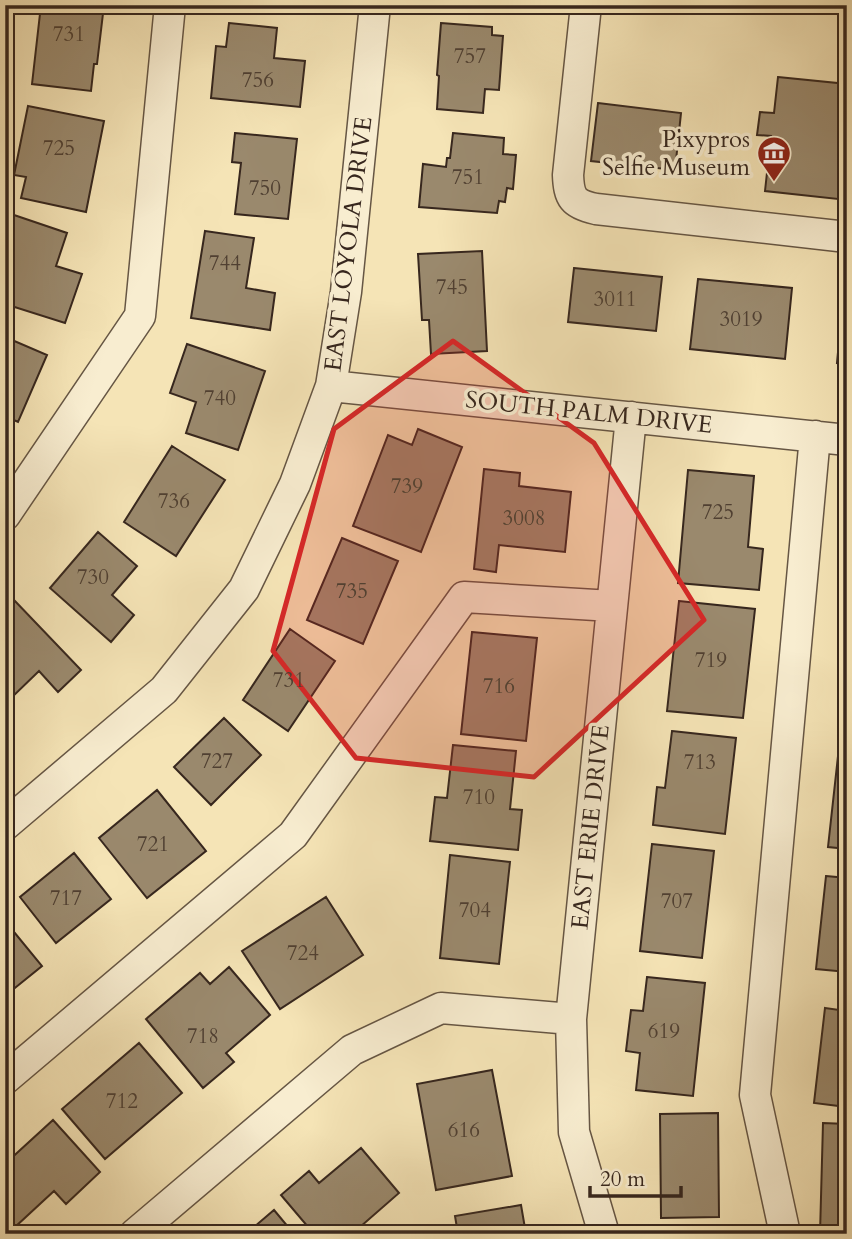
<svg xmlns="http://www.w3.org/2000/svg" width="852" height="1239" font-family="Cardo,serif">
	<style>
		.building { fill: #9a896d; stroke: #37271e; stroke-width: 2 }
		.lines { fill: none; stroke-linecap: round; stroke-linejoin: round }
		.minor-casing { stroke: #665644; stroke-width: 33 }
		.minor { stroke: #f8edd0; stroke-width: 30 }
		.marked { fill: #d62828; fill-opacity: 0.2; stroke: #d62828; stroke-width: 5; stroke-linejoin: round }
		.labels { text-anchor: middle; stroke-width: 7; stroke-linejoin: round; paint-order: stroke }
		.number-label { font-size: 21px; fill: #504032 }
		.poi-label { font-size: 24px; fill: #37271e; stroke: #f8edd0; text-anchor: end }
		.street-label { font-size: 24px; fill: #37271e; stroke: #f8edd0 }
	</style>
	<rect width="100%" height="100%" fill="#f5e4b6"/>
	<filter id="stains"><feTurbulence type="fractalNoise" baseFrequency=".00286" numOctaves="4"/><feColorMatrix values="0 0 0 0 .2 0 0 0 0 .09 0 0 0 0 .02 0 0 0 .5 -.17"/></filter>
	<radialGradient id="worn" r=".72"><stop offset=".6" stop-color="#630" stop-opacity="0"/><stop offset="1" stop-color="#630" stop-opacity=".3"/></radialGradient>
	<!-- building -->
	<path class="building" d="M41,5h63l-7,59h-3l-3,27 -59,-7z
		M229,23l48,5 -3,30 31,3 -5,46 -89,-9 5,-52 10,1z
		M441,23l51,4v8l11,1 -4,54 -14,-1 -2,24 -46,-4 2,-33 -2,-1z
		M778,77l69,7v116l-82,-9 6,-55 -14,-1 3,-23 14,1z
		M598,103l83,10 -6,57 -84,-9z
		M28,106l76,15 -18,91 -65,-14 5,-21 -12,-2z
		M235,133l62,6 -9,80 -53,-5 6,-51 -9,-1z
		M453,133l51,5 -1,16 13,1 -3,34 -6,-1 -2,14 -6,-1 -2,12 -78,-6 4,-43 23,3 1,-9h3z
		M14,215l53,18 -11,33 26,8 -17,49 -60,-19v-61z
		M205,231l49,7 -8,50 29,5 -5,37 -79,-12z
		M482,251l5,100 -56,3 -2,-34h-7l-4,-66z
		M574,268l88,9 -6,54 -88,-9z
		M698,279l94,9 -7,71 -95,-10z
		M843,298h4v66l-10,-1z
		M5,337l42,18 -29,67 -13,-6z
		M187,344l78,27 -27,79 -52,-17 10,-31 -26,-9z
		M418,429l44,18 -41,105 -68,-26 35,-91 24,10z
		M172,446l53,34 -49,76 -52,-34z
		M484,469l36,4 -1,13 52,6 -6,60 -66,-7 -3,27 -22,-3z
		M688,470l66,6 -6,71 15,2 -4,41 -81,-7z
		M98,532l39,34 -25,29 22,20 -23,27 -61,-54z
		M342,538l56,23 -35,83 -56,-24z
		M14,600l67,70 -23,22 -19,-21 -34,33v-96z
		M679,601l76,8 -12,109 -76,-7z
		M290,629l45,32 -47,70 -45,-31z
		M472,632l65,6 -11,103 -65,-7z
		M224,718l37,37 -50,50 -37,-38z
		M672,731l64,7 -11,96 -72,-9 4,-38 8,1z
		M840,738h7v111l-19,-2z
		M453,745l63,6 -6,58 12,1 -4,40 -88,-9 5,-44 12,1z
		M157,790l49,61 -59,47 -48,-60z
		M652,844l62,7 -12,107 -62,-7z
		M74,853l37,46 -55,44 -36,-46z
		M450,855l60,7 -11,102 -59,-6z
		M826,876l21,2v94l-31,-3z
		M326,897l37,58 -83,54 -38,-58z
		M5,921l37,45 -37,30z
		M229,967l41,48 -44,38 8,9 -31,26 -57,-69 54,-46 10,11z
		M647,977l58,6 -12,113 -57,-6 4,-37 -14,-2 5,-41 12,1z
		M825,1008l22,3v96l-33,-4z
		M139,1043l43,50 -77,66 -43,-50z
		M492,1070l20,106 -76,14 -19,-106z
		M718,1113l1,104 -58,1 -1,-104z
		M53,1120l47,52 -34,32 -12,-13 -39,36 -10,-10 1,-54z
		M823,1123l24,1v110h-27z
		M361,1148l38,45 -47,41h-38l-33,-39 28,-24 10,12z
		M521,1205l5,29h-68l-3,-18z
		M274,1210l20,24h-35l-5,-7z"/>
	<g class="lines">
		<!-- minor casing -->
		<g class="minor-casing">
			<path id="minor" d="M586,5l-18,170c1,23 5,29 28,34l251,28
				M331,386l516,54
				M5,515l135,-199 30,-311
				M5,825l159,-135 80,-101 51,-105 36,-98 15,-94 29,-287
				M5,1079l288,-244 171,-238 148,9
				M135,1234l217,-184 89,-42 130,11
				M604,1234l-30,-102 -3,-113 60,-602
				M785,1234l-30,-139 60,-659"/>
		</g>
		<!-- minor -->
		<use href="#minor" class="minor"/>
	</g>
	<!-- marked area -->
	<path class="marked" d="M453,341l141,102 110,177 -170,157 -178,-19 -83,-107 61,-222z"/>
	<!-- icons -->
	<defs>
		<g id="museum-pin" transform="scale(1.75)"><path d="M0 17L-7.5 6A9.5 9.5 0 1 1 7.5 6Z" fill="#8f2418" stroke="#f8edd0"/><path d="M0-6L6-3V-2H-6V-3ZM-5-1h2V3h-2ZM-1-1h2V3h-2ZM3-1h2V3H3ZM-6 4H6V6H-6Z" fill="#fff"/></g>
	</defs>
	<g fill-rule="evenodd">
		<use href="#museum-pin" x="774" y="153"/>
	</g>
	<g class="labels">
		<!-- number labels -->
		<g class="number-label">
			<text x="69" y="41">731</text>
			<text x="470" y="63">757</text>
			<text x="258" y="87">756</text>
			<text x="59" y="155">725</text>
			<text x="468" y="184">751</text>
			<text x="265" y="195">750</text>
			<text x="225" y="270">744</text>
			<text x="452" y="294">745</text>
			<text x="615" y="306">3011</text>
			<text x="741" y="326">3019</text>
			<text x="220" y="405">740</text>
			<text x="407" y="493">739</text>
			<text x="174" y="508">736</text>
			<text x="718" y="519">725</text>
			<text x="524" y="525">3008</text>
			<text x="93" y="584">730</text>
			<text x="352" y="598">735</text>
			<text x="711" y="667">719</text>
			<text x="289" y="687">731</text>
			<text x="499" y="693">716</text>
			<text x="217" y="768">727</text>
			<text x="700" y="769">713</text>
			<text x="479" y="804">710</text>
			<text x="153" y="851">721</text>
			<text x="66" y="905">717</text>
			<text x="677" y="908">707</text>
			<text x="475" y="917">704</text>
			<text x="303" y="960">724</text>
			<text x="664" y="1038">619</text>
			<text x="203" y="1043">718</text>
			<text x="122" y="1108">712</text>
			<text x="464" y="1137">616</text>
		</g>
		<!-- poi labels -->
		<g class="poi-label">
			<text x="750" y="147">Pixypros<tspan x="750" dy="28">Selfie Museum</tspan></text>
		</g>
		<!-- street labels -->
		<g class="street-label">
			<text transform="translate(348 244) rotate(-83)" y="8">EAST LOYOLA DRIVE</text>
			<text transform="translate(589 412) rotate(6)" y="8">SOUTH PALM DRIVE</text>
			<text transform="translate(590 827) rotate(-84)" y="8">EAST ERIE DRIVE</text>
		</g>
	</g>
	<!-- margin -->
	<rect width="852" height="1239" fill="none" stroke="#f5e4b6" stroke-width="28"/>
	<rect x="7" y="7" width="838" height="1225" fill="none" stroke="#37271e" stroke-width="3.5"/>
	<rect x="14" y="14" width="824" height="1211" fill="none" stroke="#37271e" stroke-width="2"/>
	<!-- scale -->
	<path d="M590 1186v10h91v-10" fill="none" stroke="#37271e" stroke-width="3.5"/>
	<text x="600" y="1186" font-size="21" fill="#37271e" stroke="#f8edd0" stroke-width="5" paint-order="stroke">20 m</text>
	<rect width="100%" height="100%" filter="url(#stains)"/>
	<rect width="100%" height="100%" fill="url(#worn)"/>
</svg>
